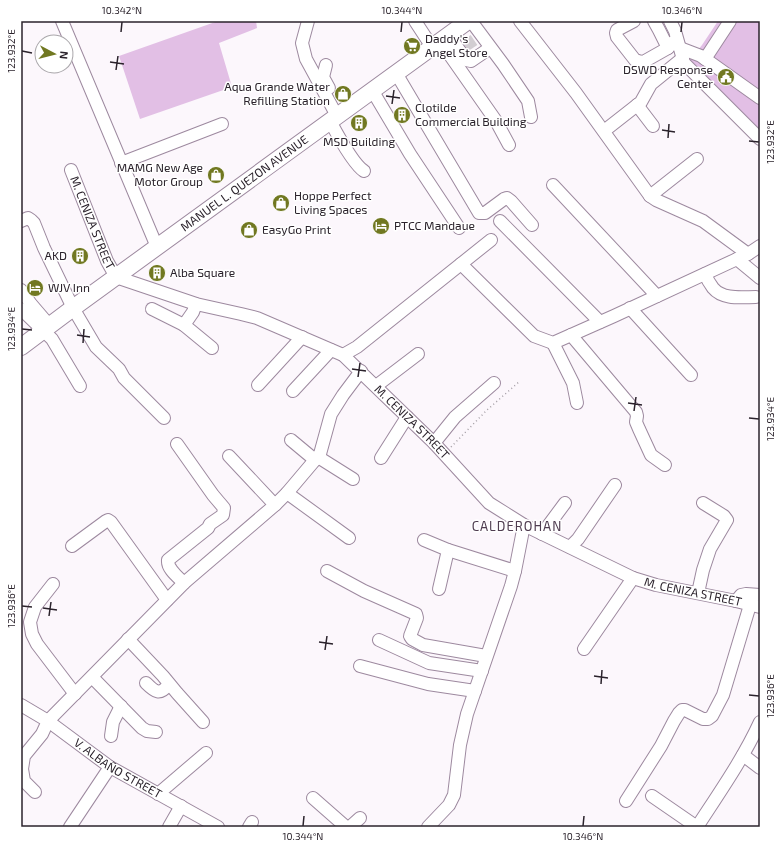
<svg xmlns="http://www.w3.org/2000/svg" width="781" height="848" font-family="'Exo 2',sans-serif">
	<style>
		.green { fill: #e2bfe5 }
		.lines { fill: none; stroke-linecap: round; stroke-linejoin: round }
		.minor-tunnel { stroke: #d2cdd2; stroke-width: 12; stroke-dasharray: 12 6; stroke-linecap: butt }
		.minor-casing { stroke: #9d899f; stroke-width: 14 }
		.major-casing { stroke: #9d899f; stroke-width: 18 }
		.path { stroke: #a59fa6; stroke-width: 1.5; stroke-dasharray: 1 3; stroke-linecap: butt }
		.minor { stroke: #fff; stroke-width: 12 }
		.major { stroke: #fff; stroke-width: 16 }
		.ticks { fill: none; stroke: #2b232c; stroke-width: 1.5 }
		.labels { text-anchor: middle; stroke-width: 3; stroke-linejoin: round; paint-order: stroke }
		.poi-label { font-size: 12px; fill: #2b232c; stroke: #fff; text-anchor: start }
		.street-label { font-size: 12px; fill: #2b232c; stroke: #fff }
		.neighbourhood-label { font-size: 13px; letter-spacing: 1px; fill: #4f3d50; stroke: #fff }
		.neatline { fill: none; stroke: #2b232c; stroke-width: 1.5 }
		.ticks-label { font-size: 10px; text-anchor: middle; fill: #2b232c }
	</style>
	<rect width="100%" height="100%" fill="#fcf7fc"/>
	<!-- green -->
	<path class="green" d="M218,21h38l1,7 -38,15 13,44 -92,32 -21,-63z
		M718,21h42v113l-72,-72 14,-17z"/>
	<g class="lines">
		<!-- minor-tunnel -->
		<path class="minor-tunnel" d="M465,46l9,-6"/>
		<!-- minor casing -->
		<g class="minor-casing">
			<g id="minor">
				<path d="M62,21l95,226"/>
				<path d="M308,21l-6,22 4,16 31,57"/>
				<path d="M415,21l17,26"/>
				<path d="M471,21l32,43 25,37 3,16"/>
				<path d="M520,21l56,72 74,103 6,4 47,21 45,33"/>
				<path d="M634,21l-17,9 -1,3 1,4 18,23 6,2 4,-1 23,-13"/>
				<path d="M654,21l5,9 9,18 5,-6"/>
				<path d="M670,21l5,10 9,32 76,76"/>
				<path d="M449,35l17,25 5,1 19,-13"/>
				<path d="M440,41l56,80 13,24"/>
				<path d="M680,48l21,8 59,42"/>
				<path d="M705,59l25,-38"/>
				<path d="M326,65l-3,12 6,11"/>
				<path d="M396,73l83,140h6l19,-14 3,-1 4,3 21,24"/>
				<path d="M372,90l38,64 49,74"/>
				<path d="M637,105l16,21"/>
				<path d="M330,121c7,13 23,43 34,50"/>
				<path d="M604,131l37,-29 10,-18 32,-26"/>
				<path d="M121,163l101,-39"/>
				<path id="s1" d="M71,170l36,91 9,16 80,27 45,10 16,4 86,37 91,88 55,60 35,22 109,53 23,7 80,16 24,6"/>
				<path d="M553,185l104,111"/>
				<path d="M650,196l47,-37"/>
				<path d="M21,221l7,-3 3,2 3,3 10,25 29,60 23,39 23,22 5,9 40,40"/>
				<path d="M500,221l100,101"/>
				<path d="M737,259l23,19"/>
				<path d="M461,264l73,72 19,7 61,-27 123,-57 11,-5 12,-8"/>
				<path d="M705,274c2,5 5,10 8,14 10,12 29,9 43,9"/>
				<path d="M21,290l10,14 18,21"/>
				<path d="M196,304l-3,8 -9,13 28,23"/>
				<path d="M630,308l61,67"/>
				<path d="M21,309l31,30 28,47"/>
				<path d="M152,309l32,16"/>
				<path d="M571,335l65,77 1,4 -1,6 3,7 12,26 14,10"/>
				<path d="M553,343l20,40 4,20"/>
				<path d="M343,355l14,-8 134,-107"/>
				<path d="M258,385l44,-48"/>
				<path d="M376,386l42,-32"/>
				<path d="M293,391l38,-41"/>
				<path d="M291,440l24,20"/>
				<path d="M434,443l21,-26 39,-34"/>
				<path d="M177,444l36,51 11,13 -1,7 -13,9 -2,4 -40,32c-1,9 10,17 16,23"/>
				<path d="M229,456l46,49"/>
				<path d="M318,457l35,22"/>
				<path d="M381,458l26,-41"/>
				<path d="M287,493l62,45"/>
				<path d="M542,534l23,-31"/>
				<path d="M424,540l24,10 67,21"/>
				<path d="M72,546l34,-25 2,-1 3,2 56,78"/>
				<path d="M570,547l8,-8 37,-54"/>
				<path d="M327,571l37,20 52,23 1,4 -7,18 2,3 11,6 63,11"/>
				<path d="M53,584l-18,23 -5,15 2,12 5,10 38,50"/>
				<path d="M439,589l9,-39"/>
				<path d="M698,593l5,-23 7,-21 17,-29 -3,-4 -21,-13"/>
				<path d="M736,601l5,-6 5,-1 14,1"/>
				<path d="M128,639l35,37 14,17 26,29"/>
				<path d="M379,640l50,23 53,8"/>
				<path d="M584,649l49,-71"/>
				<path d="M360,666l68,18 47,7"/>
				<path d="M92,677l50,51 5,3 9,1"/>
				<path d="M146,683c9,9 14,13 23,1"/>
				<path id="s2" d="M21,705l27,16 62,46 108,60"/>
				<path d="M111,736l2,-14 8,-16"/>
				<path d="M743,755l17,13"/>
				<path d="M35,792l-11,-11 -2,-12 2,-13 18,-22 6,-13 136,-138 91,-78 12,-12 33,-39 11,-40 12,-19 18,-24"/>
				<path d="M158,794l48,-41"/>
				<path d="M652,796l45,31"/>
				<path d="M313,798l33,29"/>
				<path d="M626,801l35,-55 13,-25 5,-8 3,-3h3l18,9h5l4,-3 11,-21 27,-90"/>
				<path d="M70,827l40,-60"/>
				<path d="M169,827l12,-21"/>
				<path d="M249,827l3,-5"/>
				<path d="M350,827l10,-9"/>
				<path d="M428,827l21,-22 5,-10 6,-50 7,-31 44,-128 4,-15 9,-46"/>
				<path d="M697,827c22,-34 46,-68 63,-105"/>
			</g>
		</g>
		<!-- major casing -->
		<g class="major-casing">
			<g id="major">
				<path id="s3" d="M21,347l52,-39 395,-287"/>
			</g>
		</g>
		<!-- path -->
		<path class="path" d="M451,447l36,-37 33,-29"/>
		<!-- minor -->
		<use href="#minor" class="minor"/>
		<!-- major -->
		<use href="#major" class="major"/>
	</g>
	<!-- ticks -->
	<path class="ticks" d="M121,32l1,-10M401,32l1,-10M681,32l1,-10M22,51l10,2M110,62l14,2M116,70l2,-14M386,96l14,2M392,104l2,-14M662,130l13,2M668,138l1,-14M749,141l10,1M22,329l10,1M77,335l13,2M83,343l1,-14M352,369l14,2M358,377l2,-14M628,403l14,2M634,411l2,-14M749,418l10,1M22,606l10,1M43,608l14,2M49,616l2,-14M319,642l14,2M325,650l2,-14M594,676l14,2M601,684l1,-14M749,695l10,1M303,826l1,-10M583,826l1,-10"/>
	<!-- icons -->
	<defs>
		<g id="supermarket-disc" transform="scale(0.9)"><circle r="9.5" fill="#717821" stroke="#fff"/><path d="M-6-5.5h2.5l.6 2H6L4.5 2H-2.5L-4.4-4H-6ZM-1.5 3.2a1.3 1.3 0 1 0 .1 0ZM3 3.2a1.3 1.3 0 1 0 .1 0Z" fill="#fff"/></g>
		<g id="civic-disc" transform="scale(0.9)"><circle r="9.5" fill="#717821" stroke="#fff"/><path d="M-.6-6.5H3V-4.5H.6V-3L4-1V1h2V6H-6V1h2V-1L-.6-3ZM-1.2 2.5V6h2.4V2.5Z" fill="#fff"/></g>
		<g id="shop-disc" transform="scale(0.9)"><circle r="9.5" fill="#717821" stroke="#fff"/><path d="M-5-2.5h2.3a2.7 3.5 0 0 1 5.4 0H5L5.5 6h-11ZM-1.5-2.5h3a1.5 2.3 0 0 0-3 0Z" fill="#fff"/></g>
		<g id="building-disc" transform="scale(0.9)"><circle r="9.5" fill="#717821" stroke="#fff"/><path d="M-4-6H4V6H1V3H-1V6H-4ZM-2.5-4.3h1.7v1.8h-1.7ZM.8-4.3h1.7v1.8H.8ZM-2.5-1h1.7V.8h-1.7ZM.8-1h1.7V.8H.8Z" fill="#fff"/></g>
		<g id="hotel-disc" transform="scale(0.9)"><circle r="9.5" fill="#717821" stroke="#fff"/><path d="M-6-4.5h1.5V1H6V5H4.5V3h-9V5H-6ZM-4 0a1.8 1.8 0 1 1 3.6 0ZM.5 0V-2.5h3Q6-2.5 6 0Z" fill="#fff"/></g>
	</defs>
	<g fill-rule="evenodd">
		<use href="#supermarket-disc" x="412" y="46"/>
		<use href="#civic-disc" x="726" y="77"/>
		<use href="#shop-disc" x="343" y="94"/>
		<use href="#building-disc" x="402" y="115"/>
		<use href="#building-disc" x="359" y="123"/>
		<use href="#shop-disc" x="216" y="175"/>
		<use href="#shop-disc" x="281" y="203"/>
		<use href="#hotel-disc" x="381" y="226"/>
		<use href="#shop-disc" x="249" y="230"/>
		<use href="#building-disc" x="80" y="256"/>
		<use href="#building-disc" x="157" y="273"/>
		<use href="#hotel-disc" x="35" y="288"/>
	</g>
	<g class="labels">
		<!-- poi labels -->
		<g class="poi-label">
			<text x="425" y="43">Daddy's<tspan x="425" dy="14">Angel Store</tspan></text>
			<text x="713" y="74" text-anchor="end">DSWD Response<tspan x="713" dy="14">Center</tspan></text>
			<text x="330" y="91" text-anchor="end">Aqua Grande Water<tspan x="330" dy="14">Refilling Station</tspan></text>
			<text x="415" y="112">Clotilde<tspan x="415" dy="14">Commercial Building</tspan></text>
			<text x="359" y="146" text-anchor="middle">MSD Building</text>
			<text x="203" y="172" text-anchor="end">MAMG New Age<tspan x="203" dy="14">Motor Group</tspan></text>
			<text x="294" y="200">Hoppe Perfect<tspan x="294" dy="14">Living Spaces</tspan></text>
			<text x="394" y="230">PTCC Mandaue</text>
			<text x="262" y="234">EasyGo Print</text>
			<text x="67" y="260" text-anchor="end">AKD</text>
			<text x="170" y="277">Alba Square</text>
			<text x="48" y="292">WJV Inn</text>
		</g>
		<!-- street labels -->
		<g class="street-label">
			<text dy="4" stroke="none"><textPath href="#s3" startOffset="277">MANUEL L. QUEZON AVENUE</textPath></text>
			<text dy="4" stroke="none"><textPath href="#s1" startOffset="57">M. CENIZA STREET</textPath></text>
			<text dy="4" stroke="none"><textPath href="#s1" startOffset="453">M. CENIZA STREET</textPath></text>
			<text dy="4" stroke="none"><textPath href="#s1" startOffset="789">M. CENIZA STREET</textPath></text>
			<text dy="4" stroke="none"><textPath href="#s2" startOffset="116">V. ALBAÑO STREET</textPath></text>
		</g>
		<!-- neighbourhood labels -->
		<g class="neighbourhood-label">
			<text x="517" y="531">CALDEROHAN</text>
		</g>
	</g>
	<!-- border -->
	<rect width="781" height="848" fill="none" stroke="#ffffff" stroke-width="44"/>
	<!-- north arrow -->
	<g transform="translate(54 54) rotate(97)"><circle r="19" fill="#ffffff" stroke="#aaa7ab"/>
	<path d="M0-3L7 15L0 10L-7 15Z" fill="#717821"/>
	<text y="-6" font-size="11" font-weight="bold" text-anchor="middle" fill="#2b232c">N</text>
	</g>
	<rect x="22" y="22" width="737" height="804" class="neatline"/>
	<g class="ticks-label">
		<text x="122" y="14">10.342°N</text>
		<text x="402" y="14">10.344°N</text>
		<text x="682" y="14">10.346°N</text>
		<text transform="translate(11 51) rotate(-90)" y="4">123.932°E</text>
		<text transform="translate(770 142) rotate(-90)" y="4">123.932°E</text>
		<text transform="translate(11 329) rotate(-90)" y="4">123.934°E</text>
		<text transform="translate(770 419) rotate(-90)" y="4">123.934°E</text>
		<text transform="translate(11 606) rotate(-90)" y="4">123.936°E</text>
		<text transform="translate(770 696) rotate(-90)" y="4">123.936°E</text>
		<text x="303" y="840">10.344°N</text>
		<text x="583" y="840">10.346°N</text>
	</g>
</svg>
